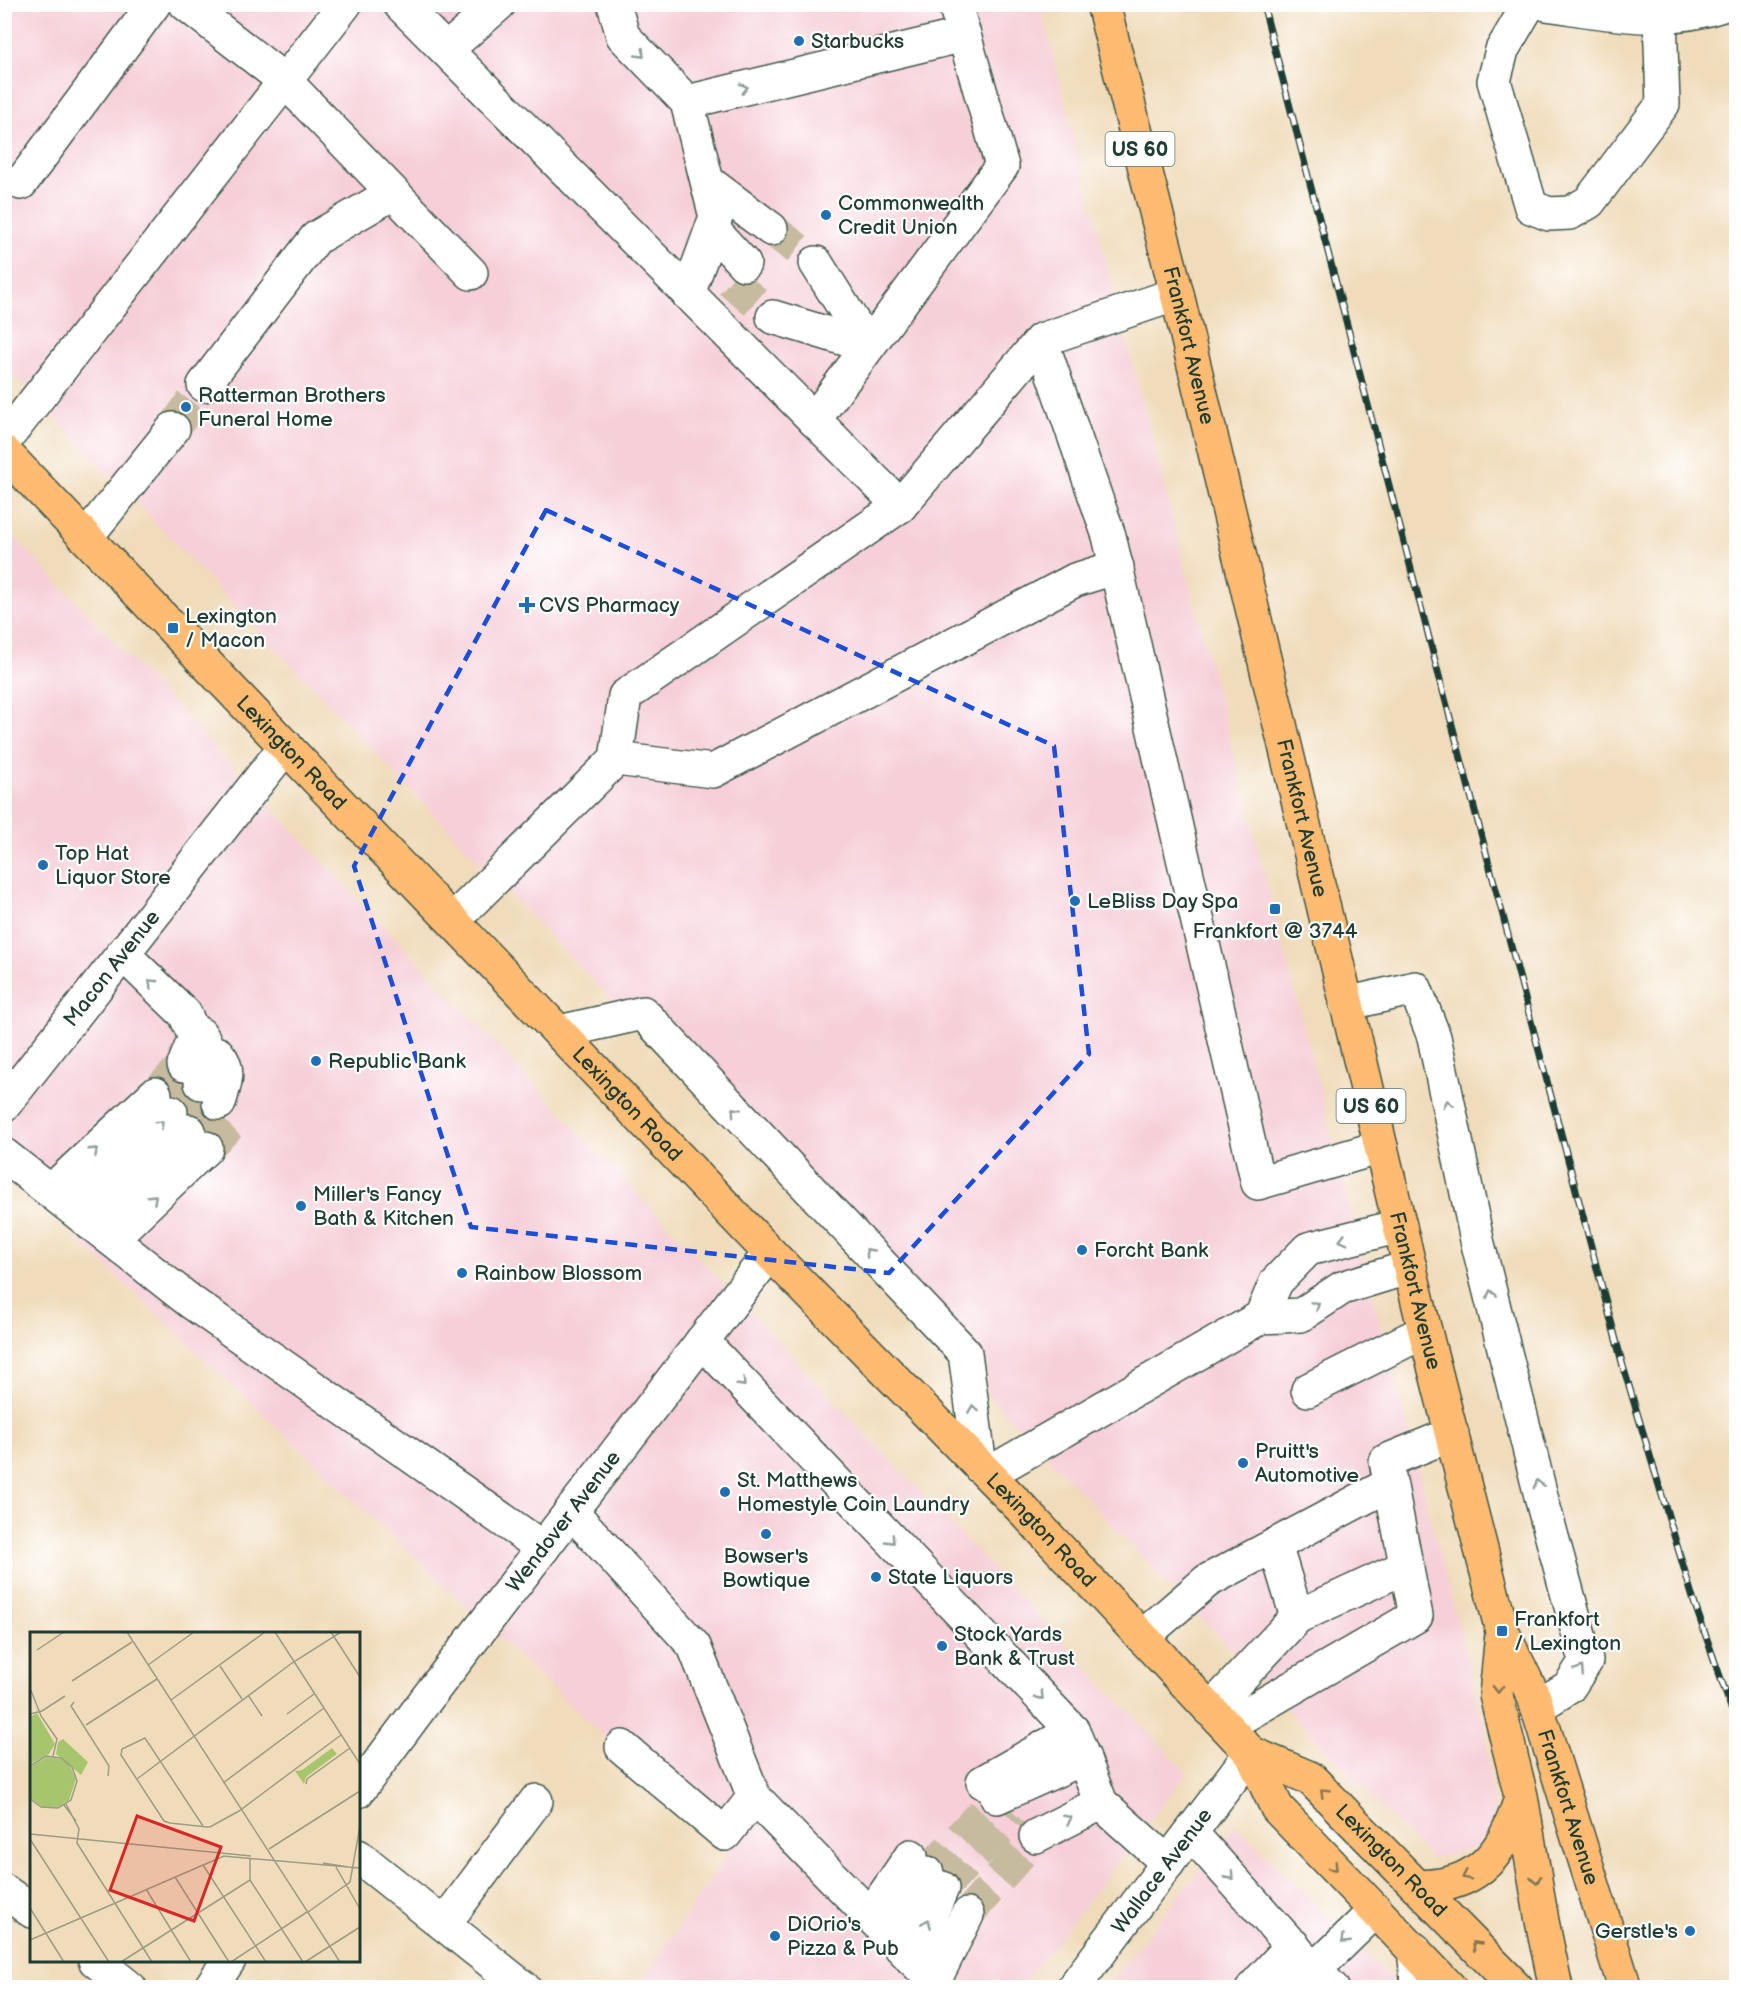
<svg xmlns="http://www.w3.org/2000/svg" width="1741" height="1992" font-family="'Balsamiq Sans',sans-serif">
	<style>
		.built { fill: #f6cfd8 }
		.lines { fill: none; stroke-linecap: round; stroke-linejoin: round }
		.minor-tunnel { stroke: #c6bb9f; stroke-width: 33; stroke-dasharray: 33 16; stroke-linecap: butt }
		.minor-casing { stroke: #3e5548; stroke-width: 36 }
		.major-casing { stroke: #3e5548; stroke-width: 36 }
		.minor { stroke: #fff; stroke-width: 33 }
		.major { stroke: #ffbb71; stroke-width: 33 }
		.rail-casing { stroke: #1f3d34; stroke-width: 7 }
		.rail { stroke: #fff; stroke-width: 4.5; stroke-dasharray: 14; stroke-linecap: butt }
		.oneway { stroke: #8f9e9a }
		.oneway2 { stroke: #84764f }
		.marked { fill: none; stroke: #1d4ed8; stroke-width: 4.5; stroke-dasharray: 12 8; stroke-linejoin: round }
		.poi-dot { fill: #1f6fb2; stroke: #fff; stroke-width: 2 }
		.labels { text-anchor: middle; stroke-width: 4.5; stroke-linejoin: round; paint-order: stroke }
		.shield { fill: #fff; stroke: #627771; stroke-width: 1.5 }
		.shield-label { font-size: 20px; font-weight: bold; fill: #1f3d34 }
		.poi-label { font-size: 21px; fill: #1f3d34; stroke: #fff; text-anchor: start }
		.street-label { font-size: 21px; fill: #1f3d34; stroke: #fff }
		.inset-road { fill: none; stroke: #9c9c84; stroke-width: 1.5 }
		.view { fill: #d62828; fill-opacity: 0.15; stroke: #d62828; stroke-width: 3 }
		.inset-edge { fill: none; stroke: #1f3d34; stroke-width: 3 }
	</style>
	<rect width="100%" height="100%" fill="#fff"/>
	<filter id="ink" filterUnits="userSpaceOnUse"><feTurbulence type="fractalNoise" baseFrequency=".0167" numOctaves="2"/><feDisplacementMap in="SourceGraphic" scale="12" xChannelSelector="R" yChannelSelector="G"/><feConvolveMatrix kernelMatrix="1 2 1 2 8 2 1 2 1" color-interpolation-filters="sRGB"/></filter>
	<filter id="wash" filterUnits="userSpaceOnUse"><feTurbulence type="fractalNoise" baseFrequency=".008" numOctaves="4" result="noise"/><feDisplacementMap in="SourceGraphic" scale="24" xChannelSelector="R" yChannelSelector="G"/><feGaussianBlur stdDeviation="1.35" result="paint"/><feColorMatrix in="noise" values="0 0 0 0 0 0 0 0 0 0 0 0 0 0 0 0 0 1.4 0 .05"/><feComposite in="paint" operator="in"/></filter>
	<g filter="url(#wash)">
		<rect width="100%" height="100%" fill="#f0dbba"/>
		<!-- built -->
		<path class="built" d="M5,5h1035l444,1720 12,102 -16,20 -49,12 -1426,-1494z
			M4,526l1183,1247 -166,214h-383l90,-133 -723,-684z
			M1235,1825l164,162 -294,1z"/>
	</g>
	<g filter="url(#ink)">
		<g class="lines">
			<!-- minor-tunnel -->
			<path class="minor-tunnel" d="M771,229l45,34
				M730,281l43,36
				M173,429l31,-44
				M155,1094l29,-29
				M171,1112l30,-29
				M189,1131l30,-28
				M206,1148l29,-28
				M927,1873l70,-76
				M942,1888l73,-74
				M967,1915l69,-79"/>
			<!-- minor casing -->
			<g class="minor-casing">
				<g id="minor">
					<path d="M186,4l99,77 186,192"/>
					<path d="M400,4l500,502 141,-166 136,-46"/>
					<path d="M614,4l9,32 64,66 29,115 -28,77"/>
					<path d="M1529,4l-27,46 -8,31 37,126 18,7 21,-1 19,-11 74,-98 -3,-88"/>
					<path d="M1546,4c64,9 116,22 180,0"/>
					<path d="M446,50l53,-46"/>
					<path d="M687,102l277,-67"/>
					<path d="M708,182l63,47"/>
					<path d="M21,183l133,-179"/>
					<path d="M712,229l32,35"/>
					<path d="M816,263l52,83"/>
					<path d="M773,317l95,29"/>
					<path d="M1041,340l68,196 149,647 123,-36"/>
					<path d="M204,385l112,-147 77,-45"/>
					<path d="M814,420l188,-254 -47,-162"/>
					<path d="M4,441l341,-437"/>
					<path d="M86,537l87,-108"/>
					<path d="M616,759l97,12 362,-191 42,-13"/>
					<path d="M453,920l163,-161 9,-63 275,-190"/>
					<path d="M123,954l62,60 10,23 -11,28"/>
					<path d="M1346,1004l69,-16 19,49 43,203 67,268 42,153 -17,26 -32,20"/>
					<path d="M559,1032l84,-19 322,340 15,114"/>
					<path d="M200,1034c12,15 7,33 1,49"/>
					<path d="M218,1054c14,16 6,31 1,49"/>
					<path id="s1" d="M4,1105l282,-359"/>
					<path d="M4,1155l187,147 352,246"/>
					<path d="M51,1191l104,-97"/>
					<path d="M72,1208l99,-96"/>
					<path d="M91,1224l98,-93"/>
					<path d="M111,1239l95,-91"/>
					<path d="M1261,1317l15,-35 32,-33 92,-23"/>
					<path d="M702,1341l371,390 28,72 67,60"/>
					<path d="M1308,1390l117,-59"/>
					<path d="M988,1474l273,-157 40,-2 41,-27 68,-21"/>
					<path d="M571,1511l123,135 60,151 180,184 33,-66"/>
					<path d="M1275,1545l22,72"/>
					<path d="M1142,1637l65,-56 183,-97"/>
					<path d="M1210,1710l87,-93 110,-51"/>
					<path d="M1226,1726l190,-110 -30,-155 66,-27"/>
					<path d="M622,1747l103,87 29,-37"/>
					<path d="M983,1782l90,-51"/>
					<path id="s2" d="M358,1791l70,-94 342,-444"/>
					<path d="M997,1797l87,-39"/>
					<path d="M1191,1833l123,137 18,18"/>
					<path d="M1036,1836l65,-33"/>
					<path d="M358,1856l166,132"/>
					<path d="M4,1891l28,20"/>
					<path d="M870,1916l41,-60"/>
					<path d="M444,1924l92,-123"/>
					<path d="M887,1933l40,-60"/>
					<path d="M1414,1949l4,39"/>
					<path d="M912,1959l30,-71"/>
					<path d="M95,1960l35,28"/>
					<path d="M210,1988l19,-28"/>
					<path id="s3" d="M1073,1988l178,-235"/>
					<path d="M1253,1988l40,-43"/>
					<path d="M1296,1988l80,-78"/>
				</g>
			</g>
			<!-- major casing -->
			<g class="major-casing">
				<g id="major">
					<path id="s4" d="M1103,4l74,290 248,1037 77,300 32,66 91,291"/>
					<path id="s5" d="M4,452l766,801 254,258 227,242 26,55 173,180"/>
					<path d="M1502,1633l-6,62 25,101 21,125 14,67"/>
					<path id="s6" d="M1251,1753l59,25 207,210"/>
					<path d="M1418,1887c10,-1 22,-1 32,-4 42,-11 59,-47 71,-85"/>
				</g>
			</g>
			<!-- minor -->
			<use href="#minor" class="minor"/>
			<!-- major -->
			<use href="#major" class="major"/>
			<!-- rail casing -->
			<g class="rail-casing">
				<path id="rail" d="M1263,4l176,672 184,690 72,239 41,117"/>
			</g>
			<!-- rail -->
			<use href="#rail" class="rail"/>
		</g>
		<!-- one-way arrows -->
		<defs><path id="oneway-chevron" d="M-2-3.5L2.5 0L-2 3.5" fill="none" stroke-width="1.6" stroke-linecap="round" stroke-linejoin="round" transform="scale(1.5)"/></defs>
		<g class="oneway">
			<use href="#oneway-chevron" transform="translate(641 54) rotate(46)"/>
			<use href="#oneway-chevron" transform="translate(744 88) rotate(-14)"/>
			<use href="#oneway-chevron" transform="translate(152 983) rotate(-136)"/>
			<use href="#oneway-chevron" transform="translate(1448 1104) rotate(-102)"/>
			<use href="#oneway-chevron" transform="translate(735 1111) rotate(-133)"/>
			<use href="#oneway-chevron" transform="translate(160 1124) rotate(-44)"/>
			<use href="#oneway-chevron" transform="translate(94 1151) rotate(-43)"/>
			<use href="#oneway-chevron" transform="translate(153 1198) rotate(-43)"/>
			<use href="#oneway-chevron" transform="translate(1343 1240) rotate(165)"/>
			<use href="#oneway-chevron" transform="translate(869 1252) rotate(-133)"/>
			<use href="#oneway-chevron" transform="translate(1491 1294) rotate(-104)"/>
			<use href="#oneway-chevron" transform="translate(1316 1305) rotate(-34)"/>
			<use href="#oneway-chevron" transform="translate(742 1383) rotate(46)"/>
			<use href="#oneway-chevron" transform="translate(973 1409) rotate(-98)"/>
			<use href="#oneway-chevron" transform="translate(1538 1484) rotate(-104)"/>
			<use href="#oneway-chevron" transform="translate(891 1540) rotate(46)"/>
			<use href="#oneway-chevron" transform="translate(1580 1670) rotate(-57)"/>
			<use href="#oneway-chevron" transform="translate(1040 1696) rotate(46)"/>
			<use href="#oneway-chevron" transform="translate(1068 1819) rotate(-27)"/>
			<use href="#oneway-chevron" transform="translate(1230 1876) rotate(48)"/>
			<use href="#oneway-chevron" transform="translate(927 1923) rotate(-67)"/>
			<use href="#oneway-chevron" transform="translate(1345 1940) rotate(136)"/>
		</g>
		<g class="oneway2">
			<use href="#oneway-chevron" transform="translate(1498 1689) rotate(90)"/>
			<use href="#oneway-chevron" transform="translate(1324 1792) rotate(-135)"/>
			<use href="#oneway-chevron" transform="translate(1334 1867) rotate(46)"/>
			<use href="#oneway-chevron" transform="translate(1466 1876) rotate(154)"/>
			<use href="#oneway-chevron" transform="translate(1536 1880) rotate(80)"/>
			<use href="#oneway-chevron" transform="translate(1476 1945) rotate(-134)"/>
		</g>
	</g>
	<!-- marked area -->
	<path class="marked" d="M546,510l508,236 35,308 -200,219 -418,-46 -117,-361z"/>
	<!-- markers -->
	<g class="poi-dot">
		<circle cx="799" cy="41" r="6"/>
		<circle cx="826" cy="215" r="6"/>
		<circle cx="186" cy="407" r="6"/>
		<path d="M524 596h6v6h6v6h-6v6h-6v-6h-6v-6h6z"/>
		<rect x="167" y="622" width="12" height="12" rx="3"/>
		<circle cx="43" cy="865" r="6"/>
		<circle cx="1075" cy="901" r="6"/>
		<rect x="1269" y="903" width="12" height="12" rx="3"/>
		<circle cx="316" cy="1061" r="6"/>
		<circle cx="301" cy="1206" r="6"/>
		<circle cx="1082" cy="1250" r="6"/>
		<circle cx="462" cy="1273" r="6"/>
		<circle cx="1243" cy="1463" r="6"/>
		<circle cx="725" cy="1492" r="6"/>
		<circle cx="766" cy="1534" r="6"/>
		<circle cx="876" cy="1577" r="6"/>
		<rect x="1496" y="1625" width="12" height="12" rx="3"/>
		<circle cx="942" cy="1646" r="6"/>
		<circle cx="1690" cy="1931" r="6"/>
		<circle cx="775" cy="1936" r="6"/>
	</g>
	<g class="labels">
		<!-- shield labels -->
		<g class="shield">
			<rect x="1105.5" y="132" width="69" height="34" rx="4.5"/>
			<rect x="1336.5" y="1089" width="69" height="34" rx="4.5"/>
		</g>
		<g class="shield-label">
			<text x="1140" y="156">US 60</text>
			<text x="1371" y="1113">US 60</text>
		</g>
		<!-- poi labels -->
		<g class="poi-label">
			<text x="811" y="48">Starbucks</text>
			<text x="838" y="210">Commonwealth<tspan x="838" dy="24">Credit Union</tspan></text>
			<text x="198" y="402">Ratterman Brothers<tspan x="198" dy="24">Funeral Home</tspan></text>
			<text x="539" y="612">CVS Pharmacy</text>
			<text x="185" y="623">Lexington<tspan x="185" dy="24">/ Macon</tspan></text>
			<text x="55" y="860">Top Hat<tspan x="55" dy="24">Liquor Store</tspan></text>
			<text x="1087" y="908">LeBliss Day Spa</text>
			<text x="1275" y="938" text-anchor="middle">Frankfort @ 3744</text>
			<text x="328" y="1068">Republic Bank</text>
			<text x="313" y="1201">Miller's Fancy<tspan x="313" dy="24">Bath &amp; Kitchen</tspan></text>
			<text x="1094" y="1257">Forcht Bank</text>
			<text x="474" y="1280">Rainbow Blossom</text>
			<text x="1255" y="1458">Pruitt's<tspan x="1255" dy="24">Automotive</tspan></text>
			<text x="737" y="1487">St. Matthews<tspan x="737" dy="24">Homestyle Coin Laundry</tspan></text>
			<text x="766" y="1563" text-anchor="middle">Bowser's<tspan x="766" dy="24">Bowtique</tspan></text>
			<text x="888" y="1584">State Liquors</text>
			<text x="1514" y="1626">Frankfort<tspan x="1514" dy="24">/ Lexington</tspan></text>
			<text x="954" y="1641">Stock Yards<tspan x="954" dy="24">Bank &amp; Trust</tspan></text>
			<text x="787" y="1931">DiOrio's<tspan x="787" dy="24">Pizza &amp; Pub</tspan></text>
			<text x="1678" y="1938" text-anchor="end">Gerstle's</text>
		</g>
		<!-- street labels -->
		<g class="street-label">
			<text dy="7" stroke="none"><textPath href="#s4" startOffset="352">Frankfort Avenue</textPath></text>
			<text dy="7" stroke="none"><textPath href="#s5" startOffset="416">Lexington Road</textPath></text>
			<text dy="7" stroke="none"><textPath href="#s4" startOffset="838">Frankfort Avenue</textPath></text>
			<text dy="7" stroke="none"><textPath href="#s1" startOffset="174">Macon Avenue</textPath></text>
			<text dy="7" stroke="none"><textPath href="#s5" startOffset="902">Lexington Road</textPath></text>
			<text dy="7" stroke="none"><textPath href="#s4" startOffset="1324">Frankfort Avenue</textPath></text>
			<text dy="7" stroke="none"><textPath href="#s2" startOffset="339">Wendover Avenue</textPath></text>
			<text dy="7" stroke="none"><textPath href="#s5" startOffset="1496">Lexington Road</textPath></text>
			<text dy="7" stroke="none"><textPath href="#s4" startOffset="1864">Frankfort Avenue</textPath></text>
			<text dy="7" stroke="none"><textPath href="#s6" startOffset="180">Lexington Road</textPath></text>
			<text dy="7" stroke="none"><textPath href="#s3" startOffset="147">Wallace Avenue</textPath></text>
		</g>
	</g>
	<!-- overview -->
	<g transform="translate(30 1632)">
		<rect width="330" height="330" fill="#f0dbba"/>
		<path d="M7,81l18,31 -6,10 -19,10v-47zM33,107l25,23 -7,13 -25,-21 2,-12zM302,116l5,6 -31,23 -2,7 -9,-13 7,-1zM17,125l15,2 8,7 6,13 -7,21 -13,8 -14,-1 -12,-9v-31z" fill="#a7c56c"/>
		<path class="inset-road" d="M97,0l213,330M245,0l85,132M301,0l29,45M7,18l27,-18M118,33l46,-33M190,34l22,33M42,49l60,-39M0,56l11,28 16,23 -4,17M218,63l14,21M141,68l94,-68M44,70l-3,4 38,60 -1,10M0,82l12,-3 23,-15M257,82l27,-20M56,93l71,-46M0,134l16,-10 15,2 11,9 5,14 -6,19 -13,8 -17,-1 -11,-8M107,147l155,-116 49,-31M193,151l101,-75M276,152l1,-5 43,-31M36,172l13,25 -2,14 75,119M34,173l12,16M173,194l-58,-88 -23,11 -1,6 43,66 6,2 37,4h3l29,-16 102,-76M0,202l221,22M0,207l79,123M239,217l91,-58M193,224l137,12M293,231l32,5M173,233l63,97M306,235l24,42M145,245l54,85M220,248l53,82M116,257l45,73M0,276l34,54M278,280l42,-30 10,-56M0,308l194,-84M91,330l129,-82v-22M201,330l76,-50M275,330l55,-35"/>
		<path class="view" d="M107,184l84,31 -27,74 -84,-31z"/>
		<rect width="330" height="330" class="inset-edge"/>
	</g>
	<!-- margin -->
	<rect width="1741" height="1992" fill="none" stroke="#fff" stroke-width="24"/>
</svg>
